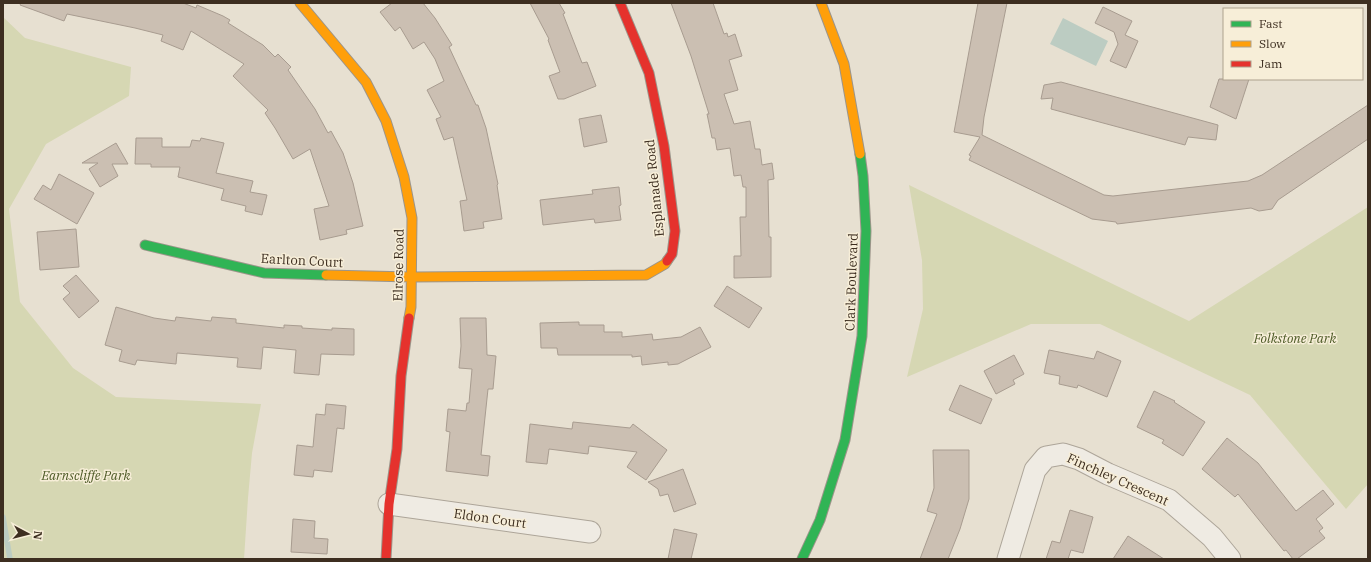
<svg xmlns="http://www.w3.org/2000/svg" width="1371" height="562" font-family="'IBM Plex Serif',serif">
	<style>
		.green { fill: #d6d7b3 }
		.water { fill: #bcccc2 }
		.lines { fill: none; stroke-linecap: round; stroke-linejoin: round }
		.stream { stroke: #bcccc2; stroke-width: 5.5 }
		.building { fill: #cbbfb2; stroke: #a89c90 }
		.street-casing { stroke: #ada599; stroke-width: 23 }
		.fast-casing { stroke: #9c958a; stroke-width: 11 }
		.slow-casing { stroke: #9c958a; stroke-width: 11 }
		.jam-casing { stroke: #9c958a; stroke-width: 11 }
		.street { stroke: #efebe3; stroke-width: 21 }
		.fast { stroke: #30b455; stroke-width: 9 }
		.slow { stroke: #ff9f0a; stroke-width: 9 }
		.jam { stroke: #e5322d; stroke-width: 9 }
		.labels { text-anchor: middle; stroke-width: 3; stroke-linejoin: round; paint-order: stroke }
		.street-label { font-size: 13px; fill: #3d2e20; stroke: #f7eed8 }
		.park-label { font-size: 13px; font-style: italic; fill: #4d5a26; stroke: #f7eed8 }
	</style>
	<rect width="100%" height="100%" fill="#e7e0d1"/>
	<!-- green -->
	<path class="green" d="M3,17l22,21 106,29 -2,29 -83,48 -37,65 11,93 53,66 43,29 145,7 -9,49 -4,45 -4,61h-241z
		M909,185l280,136 179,-114v277l-22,25 -96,-114 -150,-71h-69l-124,53 16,-68 -1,-49z"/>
	<!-- water -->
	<path class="water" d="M1063,18l45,23 -12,25 -46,-22z"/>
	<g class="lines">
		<!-- stream -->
		<path class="stream" d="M3,517l7,42"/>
	</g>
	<!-- building -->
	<path class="building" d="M21,3h162l13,5 1,-3 26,11 7,4 -2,3 35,22 12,12 3,-3 13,13 -3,3 27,39 13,24 3,-2 12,22 10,30 10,43 -17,4 1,4 -27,6 -6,-31 15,-3 -19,-57 -17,10 -18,-31 -10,-15 3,-3 -35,-34 11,-12 -53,-33 -8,19 -22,-9 2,-6 -28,-7 -68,-14 -3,7 -44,-16z
		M392,3h31l12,15 17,27 -3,2 27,58h2l8,23 12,56 -1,1 5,34 -19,3 1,6 -20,3 -4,-30 7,-1 -14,-63 -9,3 -8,-21 5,-2 -14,-27 17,-9 -9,-22 -11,-17 -11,7 -13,-22 -5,4 -15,-19z
		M530,3h29l6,10 -2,1 19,49 5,-1 9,24 -32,13h-6l-9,-23 11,-4 -12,-32 1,-1z
		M671,3h42l11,31 3,-1 1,4 7,-3 7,22 -13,4 9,30 -14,4 10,30 16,-3 5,28h5l2,16 10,-2 2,16 -6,1 1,57h2v40l-37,1v-22h7l-1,-39h6v-30h-3l-2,-12 -7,1 -4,-28 -13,2 -2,-12h-3l-5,-24h2l-18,-58z
		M978,3h29l-23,114 -2,18 122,60 9,1 135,-15 14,-6 106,-70v34l-90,61 -6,9 -13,2 -8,-3 -134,16 -1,-2 -24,-3 -123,-59 2,-4 -2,-1 11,-18 -26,-5z
		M1103,7l29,14 -7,14 13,6 -12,27 -16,-7 8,-17 -4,-12 -19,-9z
		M1219,79h30l-13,40 -26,-12z
		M1061,82l157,43 -2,15 -28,-3 -3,8 -134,-36 2,-11 -12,1 3,-14z
		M601,115l6,27 -23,5 -5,-28z
		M136,138h26v9h28l2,-7 8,1 1,-3 23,5 -8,30 37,8 -3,11 17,3 -5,20 -17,-4 1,-5 -25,-6 3,-11 -46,-12 2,-10h-29v-3h-16z
		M116,143l12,21h-16l6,12 -18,11 -11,-18 9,-6h-16z
		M59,174l35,19 -17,31 -43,-25 9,-14 8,5z
		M619,187l2,18 -2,1 2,14 -26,3 -1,-4 -51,6 -3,-25 53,-6 -1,-4z
		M76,229l3,38 -39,3 -3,-38z
		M76,275l23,26 -20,17 -16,-19 7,-6 -7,-7z
		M727,286l35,22 -13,20 -35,-22z
		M116,307l38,11 21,3 1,-4 35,4 1,-4 24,2v4l48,5v-3l18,1v2l30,2v-2l22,1v26l-33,-1 -2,21 -25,-2 2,-23 -33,-3 -2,22 -24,-2 1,-9 -61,-5 -1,11 -39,-4 -2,5 -16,-4 3,-11 -17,-5z
		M460,318h26l1,37 9,1 -3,33h-5l-7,66 9,1 -2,20 -42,-5 4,-39 -4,-1 2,-22 18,2 1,-8h2l3,-34 -13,-1 2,-22z
		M579,322v3h25v7h18v5l30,-3 1,6 28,-3 19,-10 11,20 -33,17 -10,1v-3l-26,3 -1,-9 -9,1v-2h-74l-1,-7h-16l-1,-25z
		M1049,350l45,9 3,-8 24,10 -14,36 -29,-12 -1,3 -18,-4 1,-8 -16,-3z
		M1014,355l10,19 -11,6 2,4 -19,10 -12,-23z
		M960,385l32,14 -11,25 -32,-14z
		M1154,391l21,10 -1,1 31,20 -22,34 -21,-13 2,-3 -27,-13z
		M326,404l20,2 -2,23 -7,-1 -5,44 -18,-2 -1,7 -19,-2 3,-30 16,2 3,-33 9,1z
		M573,422l57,6 3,-4 34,26 -21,30 -19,-13 10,-15 -48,-6 -1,8 -39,-5 -2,15 -21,-2 4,-38 42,5z
		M1227,438l31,25 38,48 27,-21 11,14 -18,15 7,9 -4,3 6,7 -28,21h-4l-7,-9 -2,1 -46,-57 -3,3 -33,-28z
		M933,450h36v49l-9,30 -12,30h-28l17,-45 -10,-3 7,-23z
		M683,469l13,35 -22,8 -6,-18 -8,2 -2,-7 -10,-7z
		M1070,510l23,7 -10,36 -12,-3 -3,9h-22l6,-18 8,2z
		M293,519l22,2 -1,17 14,1 -1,15 -36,-2z
		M674,529l23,5 -6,25h-23z
		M1128,536l36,23h-51z"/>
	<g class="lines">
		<!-- street casing -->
		<g class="street-casing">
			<path id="street" d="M389,504l201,28
				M1008,559l27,-89 11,-13 17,-3 16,5 29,15 61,26 43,37 18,22"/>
		</g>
		<!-- fast casing -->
		<g class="fast-casing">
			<path id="fast" d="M145,245l119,28 62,2
				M802,559l18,-39 25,-80 17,-104 4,-105 -3,-55 -3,-22"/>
		</g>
		<!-- slow casing -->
		<g class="slow-casing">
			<path id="slow" d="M300,3l66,79 20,39 18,56 8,41 -1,89 -2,11
				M821,3l23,61 16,90
				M326,275l86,2 234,-2 19,-11 2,-3"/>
		</g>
		<!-- jam casing -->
		<g class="jam-casing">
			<path id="jam" d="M620,3l29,70 15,73 11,85 -3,23 -5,7
				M386,559l3,-55 8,-55 4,-73 8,-58"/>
		</g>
		<!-- street -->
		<use href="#street" class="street"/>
		<!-- fast -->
		<use href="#fast" class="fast"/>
		<!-- slow -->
		<use href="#slow" class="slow"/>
		<!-- jam -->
		<use href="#jam" class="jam"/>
	</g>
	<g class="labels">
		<!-- street labels -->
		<g class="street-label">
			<text transform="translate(654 188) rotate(-96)" y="5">Esplanade Road</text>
			<text transform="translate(302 260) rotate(3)" y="5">Earlton Court</text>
			<text transform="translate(398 265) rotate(-89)" y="5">Elrose Road</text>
			<text transform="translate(851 282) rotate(-88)" y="5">Clark Boulevard</text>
			<text transform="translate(1118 479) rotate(24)" y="5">Finchley Crescent</text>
			<text transform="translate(490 518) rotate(8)" y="5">Eldon Court</text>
		</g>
		<!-- park labels -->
		<g class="park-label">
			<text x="1295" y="343">Folkstone Park</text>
			<text x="86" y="480">Earnscliffe Park</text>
		</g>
	</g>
	<!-- border -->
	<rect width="1371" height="562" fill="none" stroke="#3d2e20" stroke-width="8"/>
	<!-- legend -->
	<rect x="1223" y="8" width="140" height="72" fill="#f7eed8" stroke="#ada18e"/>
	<rect x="1231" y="21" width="20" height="6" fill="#30b455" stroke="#ada18e"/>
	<text x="1259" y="28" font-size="12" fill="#3d2e20">Fast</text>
	<rect x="1231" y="41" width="20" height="6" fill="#ff9f0a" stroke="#ada18e"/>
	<text x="1259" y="48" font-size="12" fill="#3d2e20">Slow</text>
	<rect x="1231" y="61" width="20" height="6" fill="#e5322d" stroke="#ada18e"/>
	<text x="1259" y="68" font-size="12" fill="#3d2e20">Jam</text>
	<!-- north arrow -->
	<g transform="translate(28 534) rotate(97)" stroke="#f7eed8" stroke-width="3" paint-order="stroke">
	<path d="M0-3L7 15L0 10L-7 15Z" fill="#3d2e20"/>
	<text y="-6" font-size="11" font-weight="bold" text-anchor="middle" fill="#3d2e20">N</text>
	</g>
</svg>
